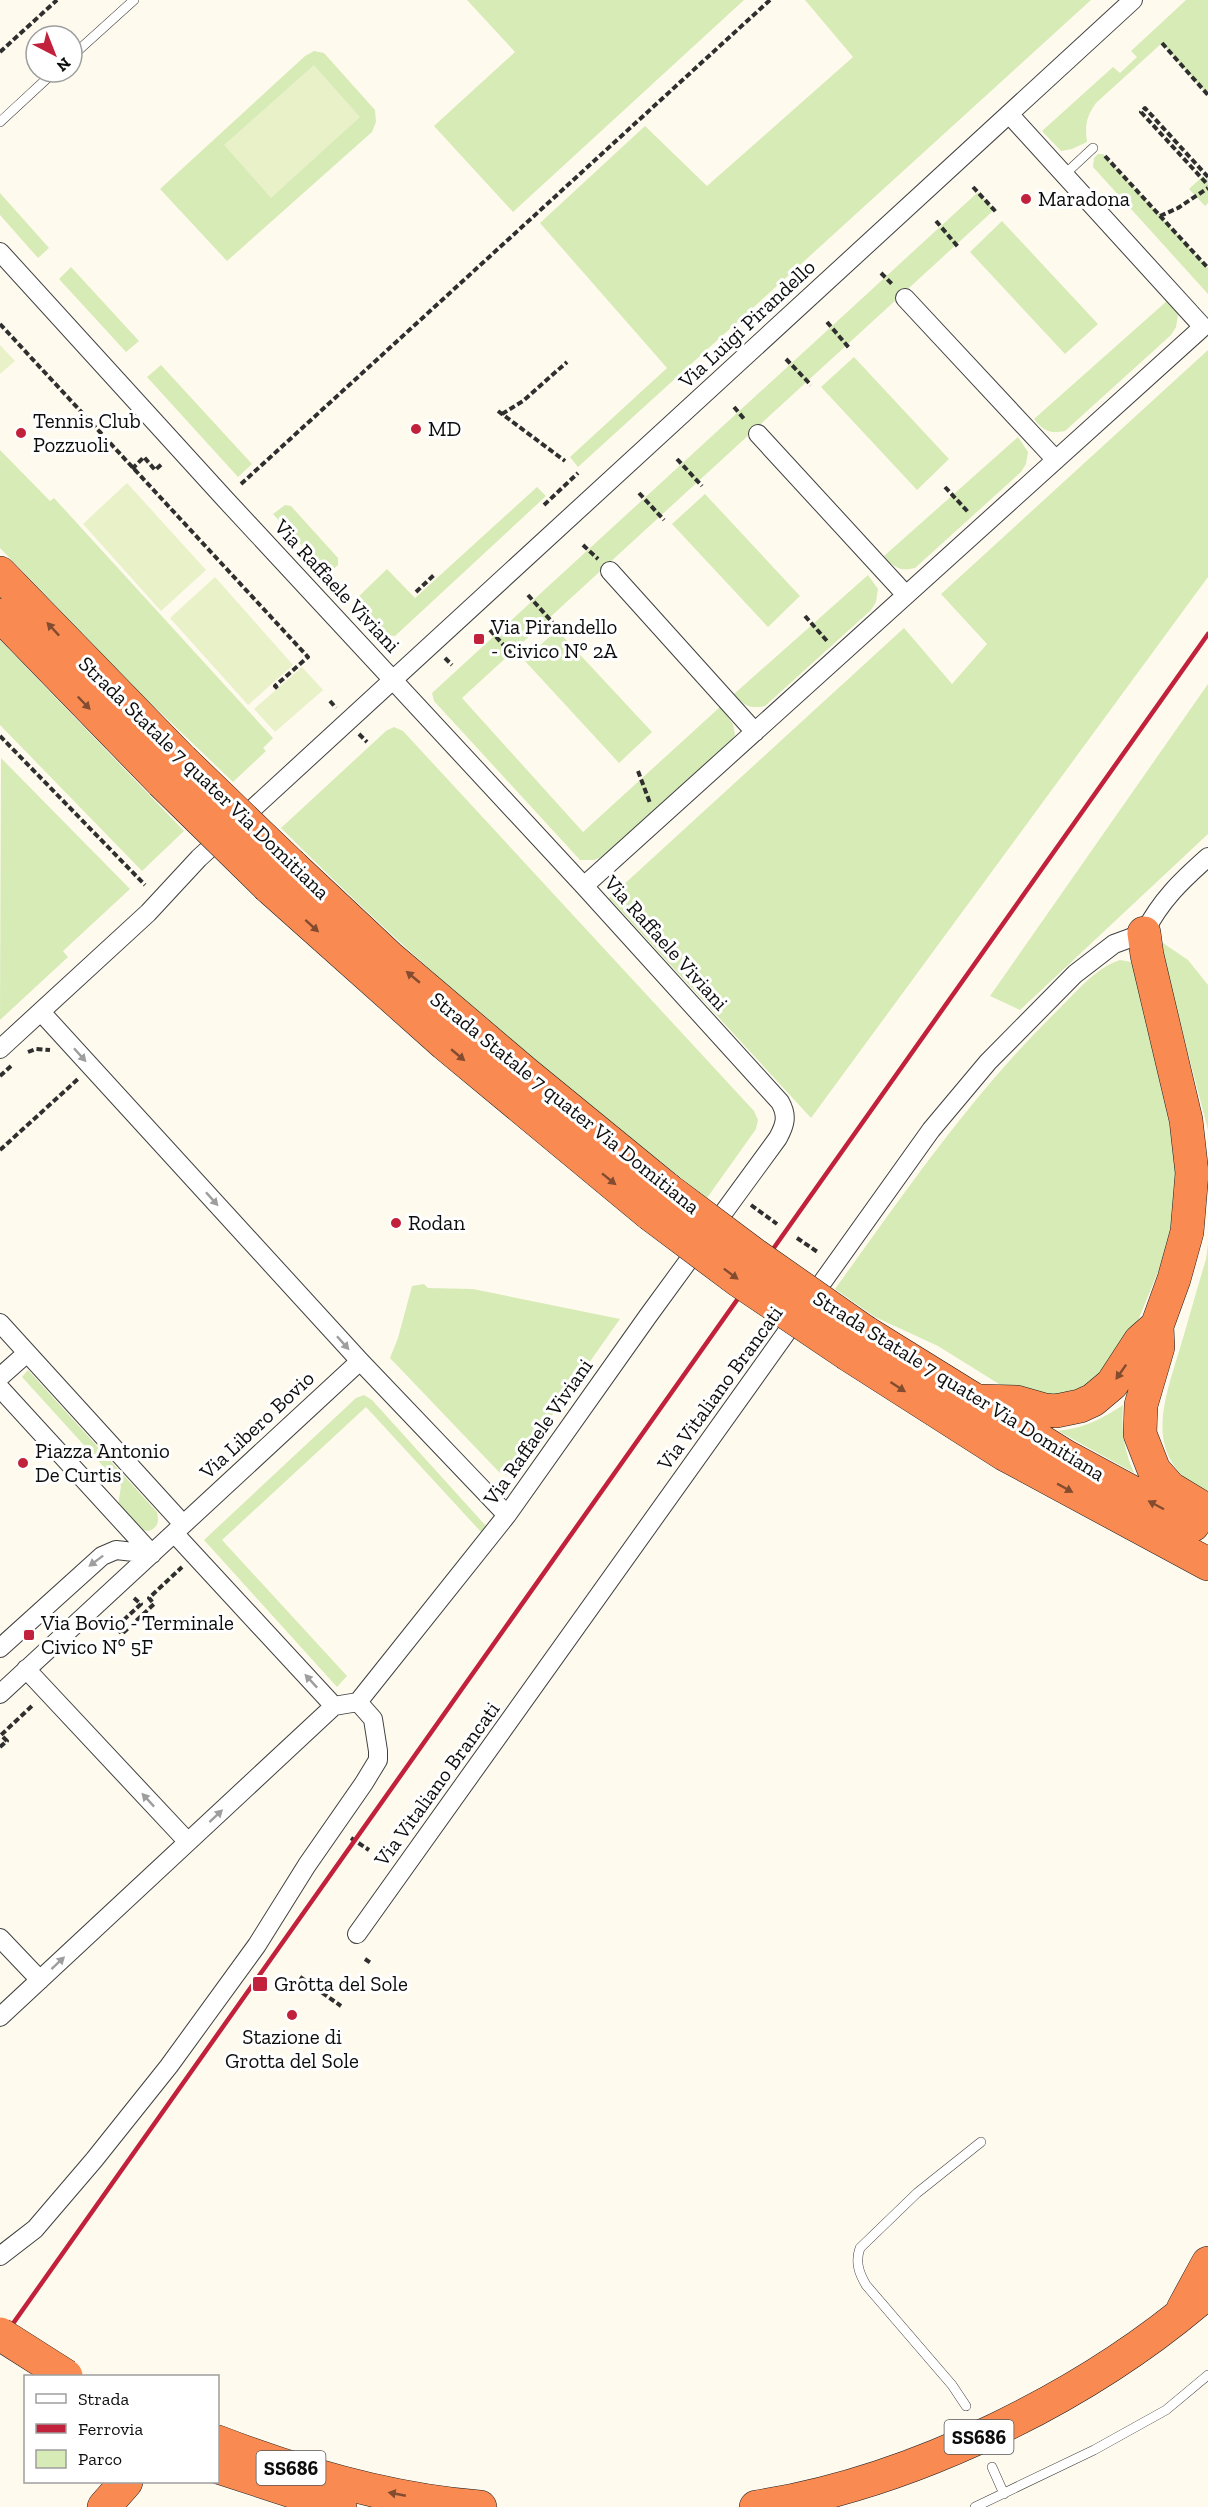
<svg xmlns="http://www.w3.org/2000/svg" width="1208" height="2507" font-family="'Zilla Slab',serif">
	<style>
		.green { fill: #d7ebb6 }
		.pitch { fill: #e8f1c8 }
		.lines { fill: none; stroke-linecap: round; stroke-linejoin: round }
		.lane-casing { stroke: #404040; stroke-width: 10 }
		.street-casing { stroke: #404040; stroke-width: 20 }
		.highway-casing { stroke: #1e1e1e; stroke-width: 34 }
		.path { stroke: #2f2f2f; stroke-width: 4; stroke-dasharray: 6 3; stroke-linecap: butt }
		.lane { stroke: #fff; stroke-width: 9 }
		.street { stroke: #fff; stroke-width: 18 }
		.highway { stroke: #f98b52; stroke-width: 33 }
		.rail { stroke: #c2213b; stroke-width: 4.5 }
		.highway-bridge-casing { stroke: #1e1e1e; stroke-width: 34; stroke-linecap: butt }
		.highway-bridge { stroke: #f98b52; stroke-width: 33 }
		.oneway { fill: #834c30 }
		.oneway2 { fill: #9e9e9e }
		.poi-dot { fill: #c2213b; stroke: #fff; stroke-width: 2 }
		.labels { text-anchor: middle; stroke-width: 6; stroke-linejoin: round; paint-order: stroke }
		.shield { fill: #fff; stroke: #565656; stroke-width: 1.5 }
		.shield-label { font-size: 20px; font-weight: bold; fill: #0d0d0d }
		.poi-label { font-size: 21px; fill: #0d0d0d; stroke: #fff; text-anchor: start }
		.street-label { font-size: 21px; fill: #0d0d0d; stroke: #fff }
	</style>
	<rect width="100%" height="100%" fill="#fffaee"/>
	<!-- green -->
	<path class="green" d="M467,0h277l-231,212 -79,-86 81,-74z
		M805,0h286l-513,467 -8,-10 97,-89 -127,-145 105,-97 62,60 146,-129z
		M1186,0h22v95l-46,-52 -66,60c-10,14 -11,22 -9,39l-15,7 -11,2 -19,-20 71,-64 7,6 17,-16 -6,-6z
		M314,51l10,2 51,57 1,12 -4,10 -145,129 -67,-72 145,-133z
		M1098,154h5l105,114v26l-115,-127 1,-9z
		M1203,176l3,3 2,-1v25l-3,3 -16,-17z
		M978,192l16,18 -532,488 121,134 137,-125 13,17 2,11 -4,6 -129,116 -8,3h-14l-146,-159 -2,-8z
		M0,193l49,55 -11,10 -38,-43z
		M1002,221l96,103 -33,30 -95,-102z
		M71,267l68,74 -13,11 -67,-73z
		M1168,300l10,15 -2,12 -5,8 -106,96c-16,3 -21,0 -31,-12z
		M1208,350v227l-397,541 -202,-220 295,-270 48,56 35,-40 -46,-50z
		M854,357l95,102 -32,31 -96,-103z
		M161,365l91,99 -14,13 -91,-100z
		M1018,437l10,15 -2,12 -5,8 -106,96c-16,4 -21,-1 -31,-12z
		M0,450l50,51 4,-3 219,240 -10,10 3,3 -33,31 -95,-91 -138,-143z
		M537,487l9,9 -151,140 -9,-1 -32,-34 33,-32 28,29z
		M705,494l95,102 -32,31 -96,-103z
		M285,505l6,1 47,52v7l-10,9 -55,-60z
		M868,575l10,14 -2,13 -5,8 -106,96c-16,3 -21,0 -31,-12z
		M557,630l95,102 -33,31 -95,-103z
		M0,640l184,191 -42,40 -142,-146z
		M1208,684v150l-188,176 -30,-14z
		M394,727l9,4 351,380 4,9 -2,9 -49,69c-149,-114 -294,-237 -426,-370l105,-97z
		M1,758l129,131 -67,62 5,6 -68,63z
		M1163,943l25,17 20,25v145l-47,-181z
		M1120,960l11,2 4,8 42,190 -6,71 -7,26 -31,76 -20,36 -48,29 -58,-9 -69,-43 -63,-29 -40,-28c71,-98 138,-197 225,-281 18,-18 36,-40 60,-48z
		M1208,1244v250c-66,-36 -46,-87 -28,-146 9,-30 17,-59 26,-89z
		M424,1284l4,4 45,1 147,30 -111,157 -10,-4 -109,-114 8,-20 14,-52z
		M28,1370l129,142c1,5 2,10 -1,14 -12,16 -30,-12 -38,-20l3,-20 -99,-109z
		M364,1395l8,5 114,126 -5,6 -115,-125 -144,133 125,136 -10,11 -133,-147 152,-142z
		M1123,1405c-2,26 1,45 11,68l-76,-42c26,-3 44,-12 65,-26z"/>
	<!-- pitch -->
	<path class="pitch" d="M314,65l46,52 -89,81 -47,-53z
		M0,345l15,16 -15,13z
		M127,483l79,87 -45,41 -78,-87z
		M215,577l78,88 -45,40 -78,-87z
		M302,667l21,23 -48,42 -21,-23z"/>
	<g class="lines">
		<!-- lane casing -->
		<g class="lane-casing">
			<path id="lane" d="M72,56l62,-56
				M0,122l54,-50
				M1064,175l29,-27
				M966,2406l-14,-21 -86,-100c-7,-12 -11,-23 -6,-37l57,-55 64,-51
				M992,2467l12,27
				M975,2507l119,-57 72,-40 42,-35"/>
		</g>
		<!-- street casing -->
		<g class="street-casing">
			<path id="street" d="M0,252l225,247 359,387 196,216c8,14 5,23 -2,36l-130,178 -141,199 -149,187 -24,4
				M905,298l151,162
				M758,434l148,161
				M610,571l145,161
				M584,886l619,-559 -194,-213
				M41,1012l319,349 147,154
				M0,1049l148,-136 51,-55 934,-858
				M0,1323l183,201
				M0,1377l27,-24
				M0,1388l152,166
				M0,1648l102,-92 14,-6 36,4
				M26,1669l162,173
				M0,1694l360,-333
				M357,1934l574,-804 57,-68 87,-88 39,-30 30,-11c17,-33 37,-52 64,-76
				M0,1938l40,42
				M0,2017l334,-311 -160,-173
				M0,2256l35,-27 59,-69 75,-94 88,-121 50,-80 57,-82 14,-23v-9l-5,-32 -15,-17"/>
		</g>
		<!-- highway casing -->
		<g class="highway-casing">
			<path id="highway" d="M0,573l182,187
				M0,615l162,167
				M291,865l98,92 135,115 143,117
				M269,887l176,157 205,170
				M1144,933l3,22 39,165 6,53 -5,59 -13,47 -17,47 1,21 -17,58 -1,29 14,36 16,18 33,20 5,6
				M865,1332l200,124 128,69
				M849,1355l155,99 204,110
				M981,1401l36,1 28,8 11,1 24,-5 13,-6 19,-16 28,-43 17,-15
				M1183,2309l25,-46
				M218,2442c83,32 172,58 262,65
				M218,2467l122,40
				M104,2507l22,-25
				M756,2507c156,-24 333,-111 452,-215"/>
		</g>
		<!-- path -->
		<path class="path" d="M1162,43l46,52
			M0,52l57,-52
			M1105,156l103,112
			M1208,177l-63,-69 -4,4 67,73
			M973,187l24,26
			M1160,216l18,-8 30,-20
			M936,221l23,27
			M881,273l11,11
			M827,322l23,27
			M0,324l308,333 -33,29 3,3
			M786,359l25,26
			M734,407l11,13
			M498,411l67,50
			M502,414l21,-13 44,-39
			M98,442l5,-5
			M677,459l25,27
			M132,469l12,-12 11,13 8,-7
			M241,484l529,-484
			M945,487l24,26
			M639,493l25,27
			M544,505l34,-32
			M583,545l15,14
			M416,592l19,-18
			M528,595l25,28
			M805,616l22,25
			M490,630l25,28
			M445,658l7,7
			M330,701l6,7
			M359,734l8,8
			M0,736l145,149
			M638,771l12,32
			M28,1052l8,-3 14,1
			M0,1076l11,-10
			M0,1150l78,-71
			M751,1205l26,19
			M797,1238l22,15
			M134,1598l7,6 -25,23 6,7 32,-30 -5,-6 33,-31
			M0,1747l7,-6 -6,-6 33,-31
			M351,1838l18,12
			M365,1959l7,5
			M300,1977l41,29"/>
		<!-- lane -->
		<use href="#lane" class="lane"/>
		<!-- street -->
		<use href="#street" class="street"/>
		<!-- highway -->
		<use href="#highway" class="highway"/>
		<!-- rail -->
		<path class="rail" d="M0,2342l1208,-1708"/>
		<!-- highway-bridge casing -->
		<g class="highway-bridge-casing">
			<path id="highway-bridge" d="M182,760l109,105
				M162,782l107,105
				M667,1189l88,66 110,77
				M650,1214l88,66 111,75
				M0,2334l66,42"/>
		</g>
		<!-- highway-bridge -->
		<use href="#highway-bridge" class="highway-bridge"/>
	</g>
	<!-- one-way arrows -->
	<defs><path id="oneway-solid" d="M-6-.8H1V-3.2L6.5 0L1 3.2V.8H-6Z" transform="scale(1.5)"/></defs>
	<g class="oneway">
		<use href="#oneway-solid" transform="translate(53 629) rotate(-133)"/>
		<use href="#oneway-solid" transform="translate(84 703) rotate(46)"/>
		<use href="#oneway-solid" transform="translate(312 926) rotate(42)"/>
		<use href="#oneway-solid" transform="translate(413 977) rotate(-140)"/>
		<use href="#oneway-solid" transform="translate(458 1055) rotate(40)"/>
		<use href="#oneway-solid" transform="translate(609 1179) rotate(39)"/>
		<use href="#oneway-solid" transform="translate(731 1274) rotate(37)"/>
		<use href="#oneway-solid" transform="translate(1121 1372) rotate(125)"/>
		<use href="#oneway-solid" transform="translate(898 1387) rotate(33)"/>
		<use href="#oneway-solid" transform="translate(1065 1488) rotate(29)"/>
		<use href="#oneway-solid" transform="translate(1156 1505) rotate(-152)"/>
		<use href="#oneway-solid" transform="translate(397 2494) rotate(-169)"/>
	</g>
	<g class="oneway2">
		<use href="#oneway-solid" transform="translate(80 1055) rotate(48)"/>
		<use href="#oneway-solid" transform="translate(212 1199) rotate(48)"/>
		<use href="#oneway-solid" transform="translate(343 1343) rotate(48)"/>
		<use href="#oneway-solid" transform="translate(96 1561) rotate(143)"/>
		<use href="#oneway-solid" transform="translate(311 1681) rotate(-133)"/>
		<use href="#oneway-solid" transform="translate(148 1800) rotate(-133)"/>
		<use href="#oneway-solid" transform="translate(216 1816) rotate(-43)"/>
		<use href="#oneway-solid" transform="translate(58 1963) rotate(-43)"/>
	</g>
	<!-- markers -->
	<g class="poi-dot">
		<circle cx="1026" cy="199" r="6"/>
		<circle cx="416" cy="429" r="6"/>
		<circle cx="21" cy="433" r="6"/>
		<rect x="473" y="633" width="12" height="12" rx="3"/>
		<circle cx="396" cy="1223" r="6"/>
		<circle cx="23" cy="1463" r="6"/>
		<rect x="23" y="1629" width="12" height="12" rx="3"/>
		<rect x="252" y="1976" width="16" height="16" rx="3"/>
		<circle cx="292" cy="2015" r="6"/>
	</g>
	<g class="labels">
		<!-- shield labels -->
		<g class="shield">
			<rect x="944.5" y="2420" width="69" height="34" rx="4.5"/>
			<rect x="256.5" y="2451" width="69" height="34" rx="4.5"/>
		</g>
		<g class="shield-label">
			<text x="979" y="2444">SS686</text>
			<text x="291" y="2475">SS686</text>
		</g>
		<!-- poi labels -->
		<g class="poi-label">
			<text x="1038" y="206">Maradona</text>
			<text x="33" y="428">Tennis Club<tspan x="33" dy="24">Pozzuoli</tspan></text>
			<text x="428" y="436">MD</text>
			<text x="491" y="634">Via Pirandello<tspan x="491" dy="24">- Civico N° 2A</tspan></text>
			<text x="408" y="1230">Rodan</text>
			<text x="35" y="1458">Piazza Antonio<tspan x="35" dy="24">De Curtis</tspan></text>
			<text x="41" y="1630">Via Bovio - Terminale<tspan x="41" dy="24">Civico N° 5F</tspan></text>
			<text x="274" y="1991">Grotta del Sole</text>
			<text x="292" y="2044" text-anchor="middle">Stazione di<tspan x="292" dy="24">Grotta del Sole</tspan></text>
		</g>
		<!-- street labels -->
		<g class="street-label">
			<text transform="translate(747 324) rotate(-43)" y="7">Via Luigi Pirandello</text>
			<text transform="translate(337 586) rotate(47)" y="7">Via Raffaele Viviani</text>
			<text transform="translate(204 778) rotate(44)" y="7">Strada Statale 7 quater Via Domitiana</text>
			<text transform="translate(666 943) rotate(48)" y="7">Via Raffaele Viviani</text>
			<text transform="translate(565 1103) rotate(39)" y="7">Strada Statale 7 quater Via Domitiana</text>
			<text transform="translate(959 1386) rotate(32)" y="7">Strada Statale 7 quater Via Domitiana</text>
			<text transform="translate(720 1388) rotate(-54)" y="7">Via Vitaliano Brancati</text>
			<text transform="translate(257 1425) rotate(-43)" y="7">Via Libero Bovio</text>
			<text transform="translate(538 1432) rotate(-55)" y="7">Via Raffaele Viviani</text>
			<text transform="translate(437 1784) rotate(-54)" y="7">Via Vitaliano Brancati</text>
		</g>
	</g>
	<!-- legend -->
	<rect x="24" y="2375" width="195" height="108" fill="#ffffff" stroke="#9e9e9e" stroke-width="1.5"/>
	<rect x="36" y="2394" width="30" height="9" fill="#ffffff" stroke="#9e9e9e" stroke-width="1.5"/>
	<text x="78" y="2405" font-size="18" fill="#0d0d0d">Strada</text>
	<rect x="36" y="2424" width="30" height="9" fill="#c2213b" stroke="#9e9e9e" stroke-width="1.5"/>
	<text x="78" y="2435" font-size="18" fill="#0d0d0d">Ferrovia</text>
	<rect x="36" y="2450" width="30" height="18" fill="#d7ebb6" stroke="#9e9e9e" stroke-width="1.5"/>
	<text x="78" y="2465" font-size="18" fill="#0d0d0d">Parco</text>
	<!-- north arrow -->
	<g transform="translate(54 54) rotate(138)"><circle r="28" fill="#ffffff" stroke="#9e9e9e" stroke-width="1.5"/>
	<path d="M0-4.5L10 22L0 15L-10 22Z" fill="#c2213b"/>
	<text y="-9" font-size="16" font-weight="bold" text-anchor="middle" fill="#0d0d0d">N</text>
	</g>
</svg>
